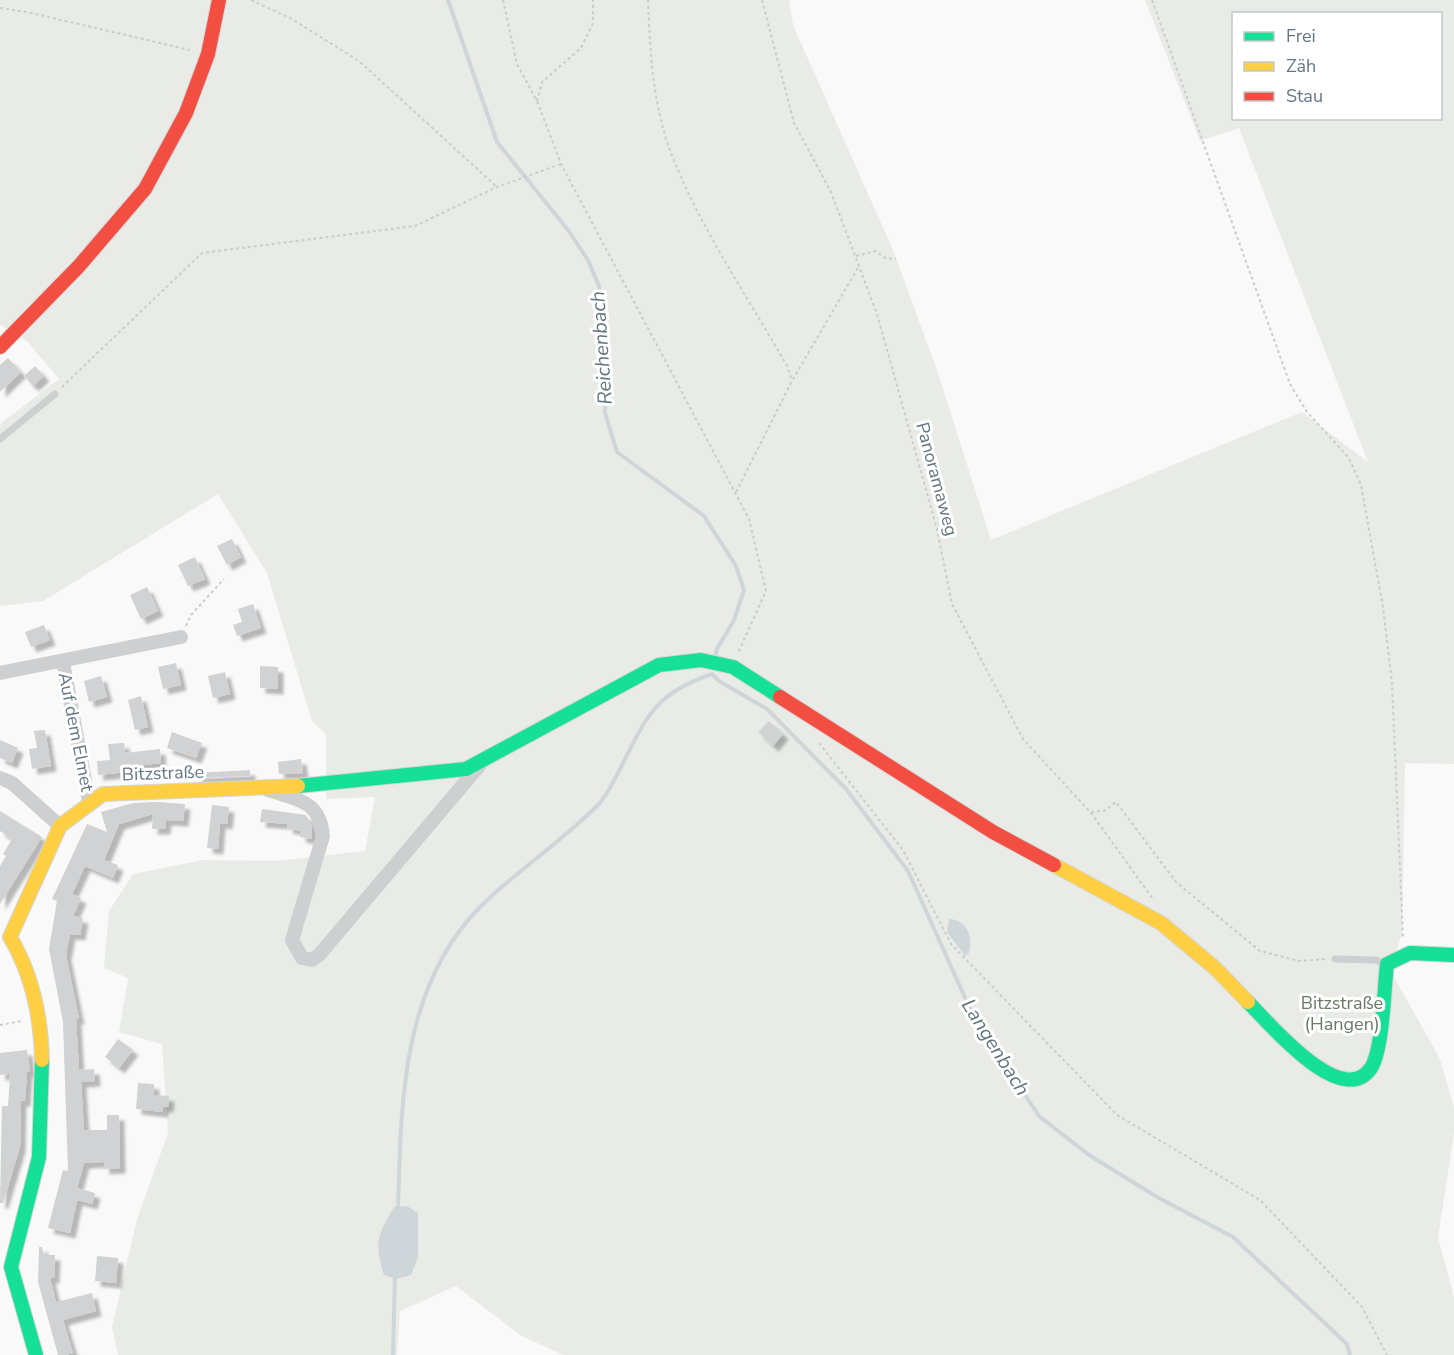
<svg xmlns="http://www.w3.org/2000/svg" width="1454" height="1355" font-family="'Nunito Sans',sans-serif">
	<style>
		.green { fill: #e8ebe6; fill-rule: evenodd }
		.water { fill: #ced6d9 }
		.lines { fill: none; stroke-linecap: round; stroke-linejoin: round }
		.stream { stroke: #ced6d9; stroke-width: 4 }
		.building { fill: #d0d2d3; filter: url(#shadow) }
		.fast-casing { stroke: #d5d6d7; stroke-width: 16 }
		.slow-casing { stroke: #d5d6d7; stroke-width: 16 }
		.jam-casing { stroke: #d5d6d7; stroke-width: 16 }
		.path { stroke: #cbcccd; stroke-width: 2; stroke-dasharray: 3 3; stroke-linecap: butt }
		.lane { stroke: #cecfd0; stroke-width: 7 }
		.street { stroke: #cecfd0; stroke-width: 14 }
		.fast { stroke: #16e098; stroke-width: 14 }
		.slow { stroke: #ffcf43; stroke-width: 14 }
		.jam { stroke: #f24e42; stroke-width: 14 }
		.labels { text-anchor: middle; stroke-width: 6; stroke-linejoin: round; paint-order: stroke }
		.street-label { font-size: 18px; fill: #657683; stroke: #fff }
		.park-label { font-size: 18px; fill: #687a64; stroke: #fff }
		.water-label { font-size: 20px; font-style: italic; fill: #60757c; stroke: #fff }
	</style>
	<defs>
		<filter id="shadow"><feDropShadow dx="5.5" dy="5.5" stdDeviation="1.5" flood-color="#0004"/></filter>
	</defs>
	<rect width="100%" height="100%" fill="#f9f9f9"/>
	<!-- green -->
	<path class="green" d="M0,0h789l4,25 100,225 44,120 54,170 311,-128 66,50 -129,-334 -39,13 -55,-141h309v764l-49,-1 -3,171 -12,36 50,89 14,48v26l-16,104 16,60v58h-891l-43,-20 -64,-49 -56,25 -3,44h-279l-6,-28 25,-108 31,-86 -6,-89 -43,-12 9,-54 -24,-10 5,-57 24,-37 70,-14 74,1 88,-10 10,-54 -49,2v-65l-14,-13 -45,-148 -49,-79 -175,107 -43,5v-182l59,-45 -32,-38 -27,-16zM1234,14h206v104h-206z"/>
	<!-- water -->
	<path class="water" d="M949,919c19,1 24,18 20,34l-4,3 -18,-24z
		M407,1206l11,7v44l-7,18 -14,4 -13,-4c-10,-33 -7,-39 10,-68z"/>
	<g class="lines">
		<!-- stream -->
		<path class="stream" d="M448,0l49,142 71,88 20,30 11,26 7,97 -1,30 12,39 87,64 32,50 8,24 -10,30 -17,29 -2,9
			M712,674l7,7 48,28 79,80 62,82 68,151 63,94 50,39 68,42 76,40 114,107 3,11
			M398,1210c3,-106 3,-223 82,-303 37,-36 82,-66 117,-101 11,-11 17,-26 24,-39 26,-51 33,-73 91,-93
			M393,1355l2,-81"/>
	</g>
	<!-- building -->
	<path class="building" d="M8,358l13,14 -21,20v-27z
		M35,366l9,10 -11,10 -9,-10z
		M232,539l9,18 -14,8 -10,-19z
		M195,557l10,22 -17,7 -10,-21z
		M147,587l11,24 -17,8 -11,-24z
		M253,604l8,24 -24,8 -4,-11 9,-3 -4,-13z
		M44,625l6,15 -19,7 -6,-15z
		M176,663l5,22 -18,4 -5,-22z
		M260,666l18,1v22l-18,-1z
		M225,672l5,22 -17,4 -5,-22z
		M101,676l6,21 -18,5 -5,-21z
		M141,696l7,31 -13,3 -7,-30z
		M769,721l14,13 -10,12 -15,-14z
		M45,730l6,36 -19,3 -3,-20 8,-1 -3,-17z
		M172,732l30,11 -6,15 -29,-10z
		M0,740l18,8 -6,15 -12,-5z
		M124,743l1,10 35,-4 1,14 -35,4 1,5 -29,3 -1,-14 13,-1 -2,-16z
		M301,759l2,14 -24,1 -1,-12z
		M250,770v6l-54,2v-5z
		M157,802l28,2 -2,17 -17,-1 -1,9h-13l1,-15 -34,10 -15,36 14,5 -5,13 -28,-12 -13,28 9,4 -8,18 10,2 -3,17 -10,-1 -4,21 13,64h-3l3,51 15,-1 1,12 -14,1 3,48h23v-15h12l1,53 -16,1v-7l-20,1 -7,25 18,5 -3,11 -15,-4 -7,33 -22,-5 15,-58 5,1 -5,-149 -14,-73 8,-48 -5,-2 35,-75 20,8 -6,-20 32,-9z
		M212,805l17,2 -2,17 -7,-1 -2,26 -11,-1z
		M262,809l44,6 6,12 -1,12 -11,-2 1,-6 -14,-3 1,-4 -28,-2z
		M0,811l42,26 -42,67v-38l6,-10 -3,-2 9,-15 -12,-8z
		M118,1039l15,11 -14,18 -14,-11z
		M27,1050l3,22h-3l-2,29h-4l-1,46 -17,56h-3l2,-97h6l2,-32 -10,1v-22z
		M138,1083l16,1v11l15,1 -1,11h-5l-1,5 -26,-3z
		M39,1247h3l2,8h11l-1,23h-4l6,24 36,-9 4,18 -33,9 10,33 -8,2h-7l-20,-73z
		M97,1256l21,2 -2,25 -21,-2z"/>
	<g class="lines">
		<!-- fast casing -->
		<g class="fast-casing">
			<path id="fast" d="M298,786l168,-17 193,-104 42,-5 32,7 47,30
				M1248,1002c20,20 94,109 123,66 12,-19 13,-79 16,-104l23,-11 44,2
				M36,1355l-25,-88 28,-110 3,-97"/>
		</g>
		<!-- slow casing -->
		<g class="slow-casing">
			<path id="slow" d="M1054,865l107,58 54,45 33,34
				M42,1060c-1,-44 -10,-86 -32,-123l50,-111 43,-32 195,-8"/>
		</g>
		<!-- jam casing -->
		<g class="jam-casing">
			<path id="jam" d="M0,347l79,-81 66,-77 41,-76 22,-59 11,-54
				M780,697l213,135 61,33"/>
		</g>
		<!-- path -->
		<path class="path" d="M251,0l41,19 67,42 138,126
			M503,0l14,64 20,37 24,63 188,355 17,72 -28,62
			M648,0c2,52 5,109 25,158 28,71 76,141 114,208l5,15
			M762,0l32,123 37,69 46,122 60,215 15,75 71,135 68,74 62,86
			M1152,0l138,384 17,28 42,46 12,27 22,122 9,76 11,256
			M0,8l27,4 163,38
			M537,101l5,-19 39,-34 12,-25v-23
			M856,256l20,-5 9,7 11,1
			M62,387l140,-134 213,-27 82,-39 64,-23
			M736,492l56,-111 67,-115
			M186,626l5,-11 33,-36
			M819,743l84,107 48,94 166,171 143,85 102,107 25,48
			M1091,812l13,-1 12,-9 60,80 84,69 39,10 27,-2
			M0,1025l22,-4"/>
		<!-- lane -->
		<path class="lane" d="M0,439l55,-45
			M1335,959l41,1 8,4"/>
		<!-- street -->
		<path class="street" d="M63,662l26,140
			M0,673l181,-36
			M0,778l12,5 48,43
			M268,790c29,10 52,10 55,46l-31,104 10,18 10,2 7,-5 160,-189"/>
		<!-- fast -->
		<use href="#fast" class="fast"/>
		<!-- slow -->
		<use href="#slow" class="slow"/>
		<!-- jam -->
		<use href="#jam" class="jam"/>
	</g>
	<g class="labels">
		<!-- street labels -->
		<g class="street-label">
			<text transform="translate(937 479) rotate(75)" y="6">Panoramaweg</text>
			<text transform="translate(76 732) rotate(79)" y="6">Auf dem Elmet</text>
			<text transform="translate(163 773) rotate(-2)" y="6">Bitzstraße</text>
		</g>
		<!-- park labels -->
		<g class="park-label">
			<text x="1342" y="1009">Bitzstraße<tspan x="1342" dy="21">(Hangen)</tspan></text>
		</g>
		<!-- water labels -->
		<g class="water-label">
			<text transform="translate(601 348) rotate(-94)" y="7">Reichenbach</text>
			<text transform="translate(996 1047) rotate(58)" y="7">Langenbach</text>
		</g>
	</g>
	<!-- legend -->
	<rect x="1232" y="12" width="210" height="108" fill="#ffffff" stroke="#c1c8cd" stroke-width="1.5"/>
	<rect x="1244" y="32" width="30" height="9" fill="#16e098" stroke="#c1c8cd" stroke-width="1.5"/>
	<text x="1286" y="42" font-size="18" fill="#657683">Frei</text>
	<rect x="1244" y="62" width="30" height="9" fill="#ffcf43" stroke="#c1c8cd" stroke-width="1.5"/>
	<text x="1286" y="72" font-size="18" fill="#657683">Zäh</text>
	<rect x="1244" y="92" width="30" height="9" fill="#f24e42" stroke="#c1c8cd" stroke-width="1.5"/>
	<text x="1286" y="102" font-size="18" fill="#657683">Stau</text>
</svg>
